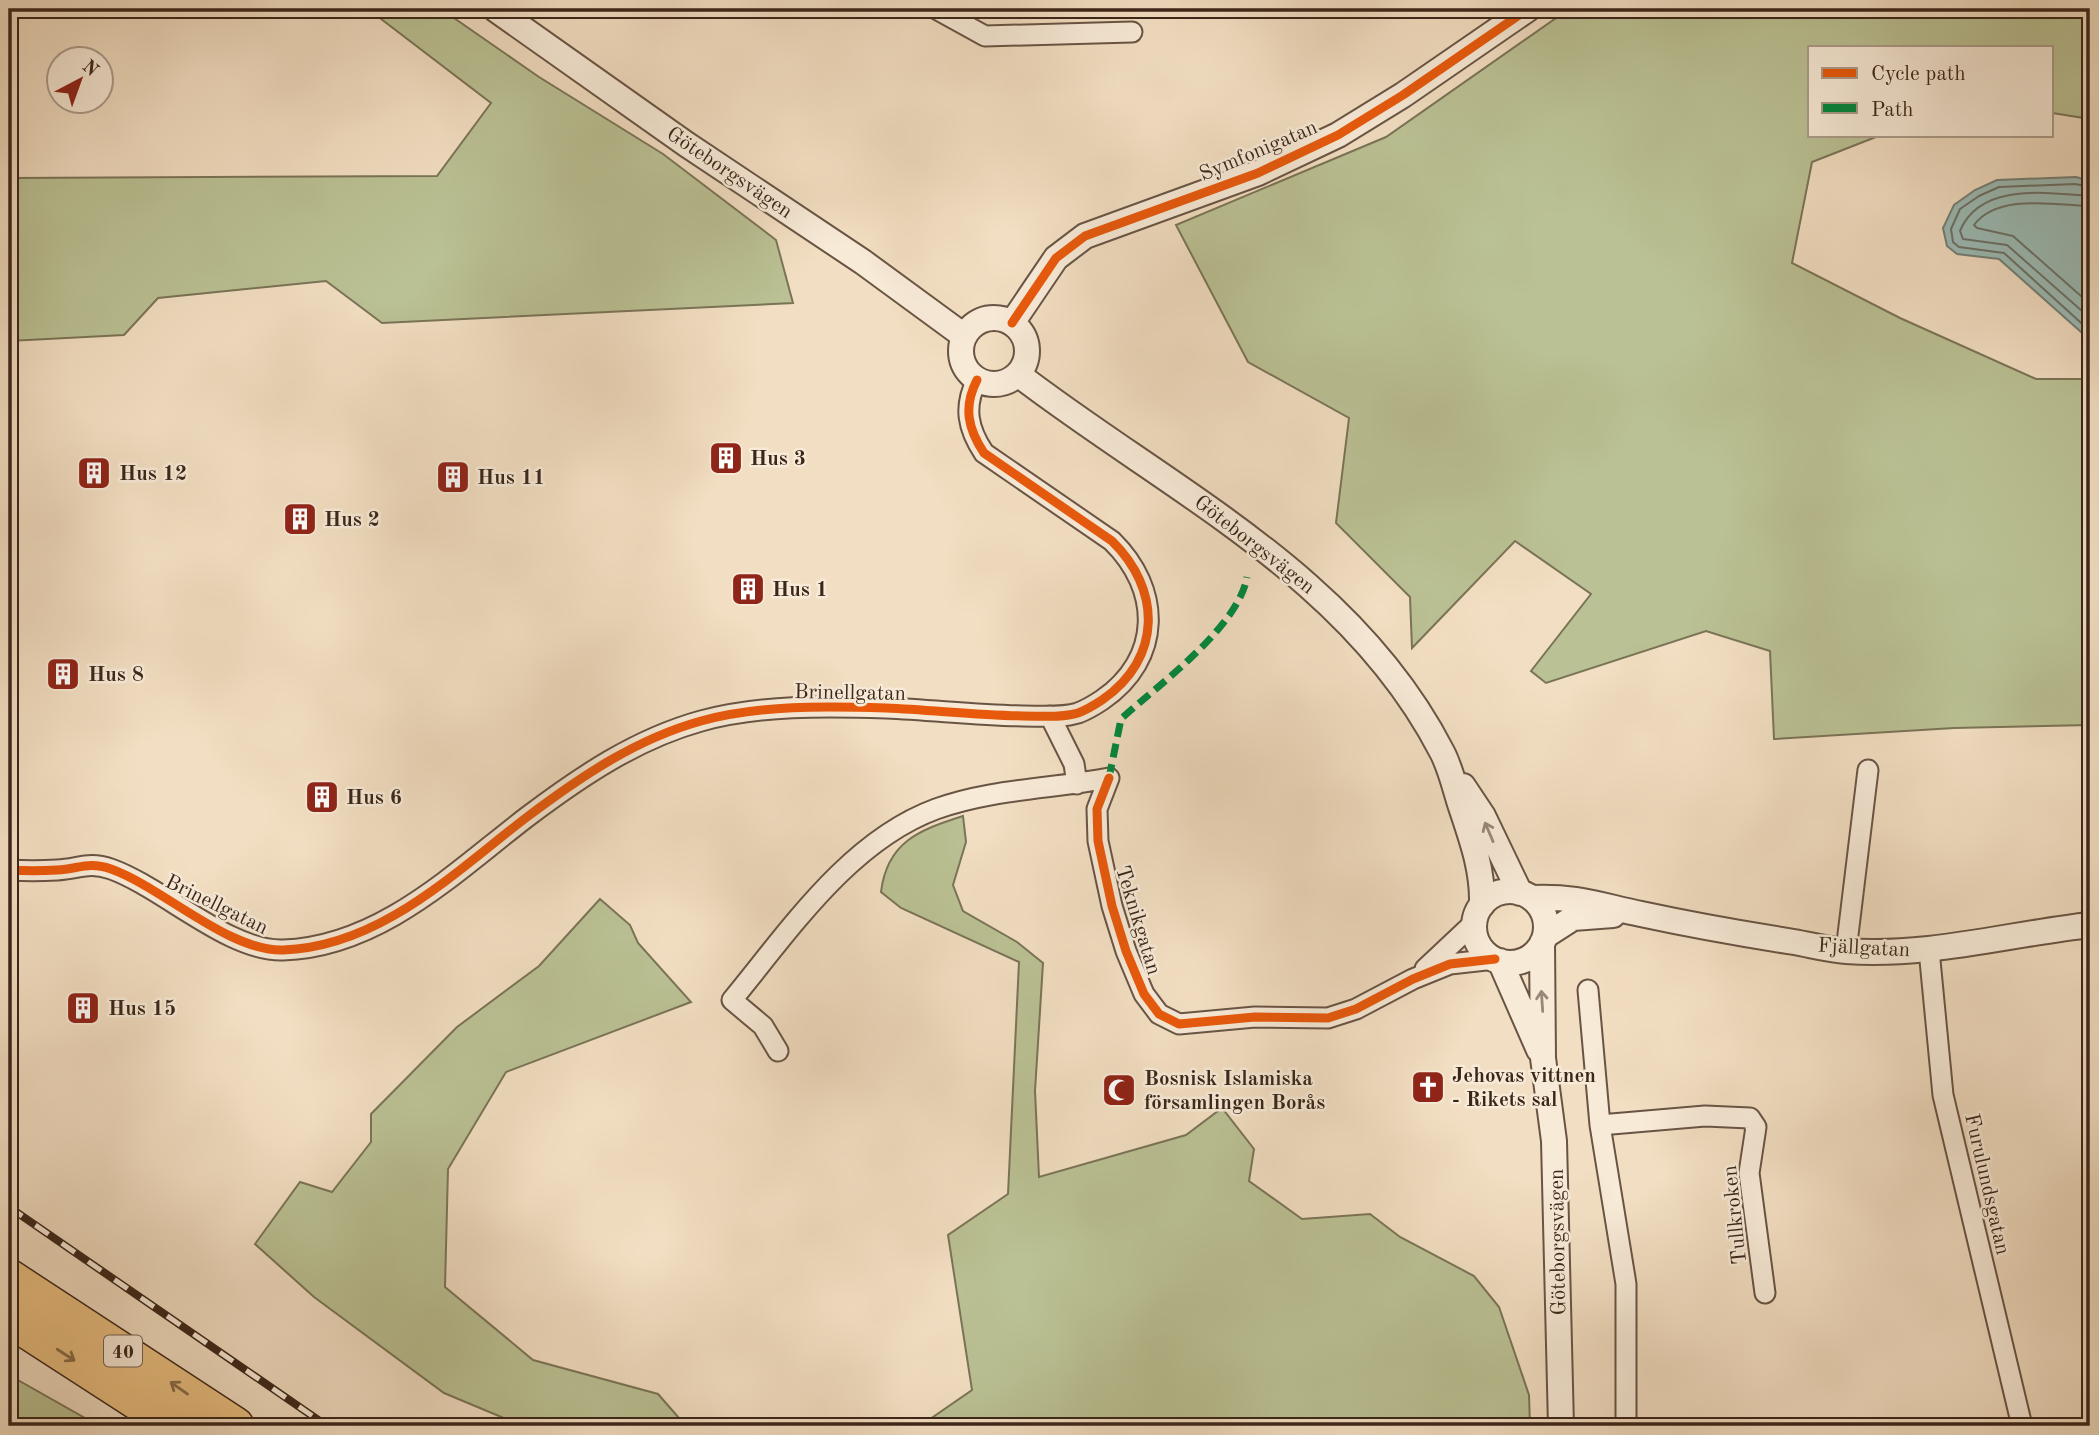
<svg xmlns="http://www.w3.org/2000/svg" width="2099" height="1435" font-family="'Old Standard TT',serif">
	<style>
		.green { fill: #bac194; stroke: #7a7457; stroke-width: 2 }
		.water { fill: #9bbcb7; stroke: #758078; stroke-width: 2 }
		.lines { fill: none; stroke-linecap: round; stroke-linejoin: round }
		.shore { stroke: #6b7168; stroke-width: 2 }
		.minor-casing { stroke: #695444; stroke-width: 23 }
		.tertiary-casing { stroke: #695444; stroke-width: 28 }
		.motorway-casing { stroke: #3b261a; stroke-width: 40 }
		.minor { stroke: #f7ead7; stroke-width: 19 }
		.tertiary { stroke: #f7ead7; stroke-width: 24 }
		.motorway { stroke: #e9bf81; stroke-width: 37 }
		.rail-casing { stroke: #3b261a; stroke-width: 8 }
		.rail { stroke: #f7ead7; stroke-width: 5; stroke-dasharray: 16; stroke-linecap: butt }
		.quiet { stroke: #00873e; stroke-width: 7; stroke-dasharray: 14 7; stroke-linecap: butt }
		.cycleway-casing { stroke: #f7ead7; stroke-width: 13 }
		.cycleway { stroke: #e8590c; stroke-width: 9 }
		.oneway { stroke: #998878 }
		.oneway2 { stroke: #896b48 }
		.labels { text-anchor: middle; stroke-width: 5; stroke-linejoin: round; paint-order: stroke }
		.shield { fill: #f7ead7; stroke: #736153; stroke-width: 2 }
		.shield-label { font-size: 19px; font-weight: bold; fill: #3b261a }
		.street-label { font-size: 21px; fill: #3b261a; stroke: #f7ead7 }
		.poi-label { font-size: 21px; font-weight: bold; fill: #3b261a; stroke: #f7ead7; text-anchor: start }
	</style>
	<rect width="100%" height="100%" fill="#f2dec2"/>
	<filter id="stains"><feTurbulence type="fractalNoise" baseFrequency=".00286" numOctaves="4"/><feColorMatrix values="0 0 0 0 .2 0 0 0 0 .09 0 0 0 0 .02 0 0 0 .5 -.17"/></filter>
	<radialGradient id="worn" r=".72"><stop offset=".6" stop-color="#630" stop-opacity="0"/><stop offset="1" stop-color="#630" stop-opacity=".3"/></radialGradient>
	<!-- green -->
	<path class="green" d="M368,9h73l98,68 124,77 113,86 17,63 -411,20 -56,-42 -168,17 -34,37 -115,6v-163l428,-2 54,-73z
		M1569,9h521v110l-38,-6v-66h-242v88h71l-69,27 -20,101 108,55 136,61h54v346l-136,3 -180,11 -4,-88 -64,-20 -160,52 -15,-12 60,-77 -76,-53 -103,107 -2,-51 -74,-74 13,-105 -101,-56 -72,-137 210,-88z
		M963,816l3,26 -13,43 10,26 54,31 26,21 -8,128 4,86 147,-42 36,-27 32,41 -5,32 53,38 68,-5 30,23 74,39 25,31 30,88 1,31h-610l52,-36 -24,-155 60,-41 11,-232 -118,-54 -20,-16c6,-50 38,-62 82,-76z
		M600,899l30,26 8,18 53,59 -185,70 -58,97 -3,118 88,73 125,34 28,32h-163l-79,-33 -130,-96 -59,-53 45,-62 32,10 39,-50v-28l86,-87 82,-61z
		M9,1375l90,51h-90z"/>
	<!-- water -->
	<path class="water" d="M2076,177l14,4v159l-91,-81 -42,-5 -10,-8 -4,-18 11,-23 21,-15 22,-10z"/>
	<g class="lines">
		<!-- shore -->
		<path class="shore" d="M2090,187l-15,-3 -76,3 -20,9 -19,13 -9,20 2,13 6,5 45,6 86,78
			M2090,196c-42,-3 -110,-14 -130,35l3,8 44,6 83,73
			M2090,206c-34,-1 -92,-13 -116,19l3,3 36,8 77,68"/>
		<!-- minor casing -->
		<g class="minor-casing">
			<path id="minor" d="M936,9l49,27 147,-4
				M1050,716l24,48 3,20
				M1109,778l-12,31 1,32 14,65 14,45 18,43 15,20 20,10 76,-7 73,1 28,-9 57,-30 37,-15 45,-5
				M9,870c16,1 32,1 48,0 22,-1 31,-9 54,-1 51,18 118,83 172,81 97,-3 172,-78 244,-133 53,-40 109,-78 174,-96 58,-16 124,-15 185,-13 46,2 91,7 137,8 18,0 39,2 55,-3 8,-3 18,-9 24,-13 61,-42 59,-111 10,-159l-128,-88c-16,-24 -21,-46 -7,-73
				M1929,950l14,145 79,331
				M1846,951l22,-181
				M1425,969l50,-47
				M1588,990l12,135 26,159v142
				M778,1051l-15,-25 -31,-26c57,-69 117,-159 204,-191 55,-20 115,-20 173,-31
				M1600,1125l105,-9 45,2 6,9 -7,46 16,120"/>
		</g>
		<!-- tertiary casing -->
		<g class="tertiary-casing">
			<path id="tertiary" d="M495,9l191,135 177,118 101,74
				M961 351a33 33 0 1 1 66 0a33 33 0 1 1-66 0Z
				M1012,323l44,-65 29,-22 173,-63 80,-38 65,-40 125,-86
				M1019,375c150,115 333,201 423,377 9,17 13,37 19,55 11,33 22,63 21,98
				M1463,786l20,30 37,77
				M1474 927a36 36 0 1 1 72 0a36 36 0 1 1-72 0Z
				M1531,898c46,-2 67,7 110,16 51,11 102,20 153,28 17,3 35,8 52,9 82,6 163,-17 244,-26
				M1545,936l28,-18 40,-3
				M1542,943l1,115 11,83 7,285
				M1500,961l39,89"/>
		</g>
		<!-- motorway casing -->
		<g class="motorway-casing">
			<path id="motorway" d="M9,1278l226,148
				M9,1318l167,108"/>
		</g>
		<!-- minor -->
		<use href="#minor" class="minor"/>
		<!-- tertiary -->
		<use href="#tertiary" class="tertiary"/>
		<!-- motorway -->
		<use href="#motorway" class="motorway"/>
		<!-- rail casing -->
		<g class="rail-casing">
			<path id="rail" d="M9,1207l318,219"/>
		</g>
		<!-- rail -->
		<use href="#rail" class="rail"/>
		<!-- quiet -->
		<path class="quiet" d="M1109,778l12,-59c37,-34 117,-91 126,-142"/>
		<!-- cycleway casing -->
		<g class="cycleway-casing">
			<path id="cycleway" d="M1012,323l44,-65 29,-22 173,-63 80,-38 65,-40 125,-86
				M1109,778l-12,31 1,32 14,65 14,45 18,43 15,20 20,10 76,-7 73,1 28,-9 57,-30 37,-15 45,-5
				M9,870c16,1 32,1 48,0 22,-1 31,-9 54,-1 51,18 118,83 172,81 97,-3 172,-78 244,-133 53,-40 109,-78 174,-96 58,-16 124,-15 185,-13 46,2 91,7 137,8 18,0 39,2 55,-3 8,-3 18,-9 24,-13 61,-42 59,-111 10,-159l-128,-88c-16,-24 -21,-46 -7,-73"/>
		</g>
		<!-- cycleway -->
		<use href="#cycleway" class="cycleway"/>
	</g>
	<!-- one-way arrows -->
	<defs><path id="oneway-shaft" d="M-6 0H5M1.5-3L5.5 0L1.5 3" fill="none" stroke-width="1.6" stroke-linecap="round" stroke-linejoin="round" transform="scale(1.75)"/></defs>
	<g class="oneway">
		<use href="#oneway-shaft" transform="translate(1489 832) rotate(-113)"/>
		<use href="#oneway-shaft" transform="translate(1542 1001) rotate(-94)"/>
	</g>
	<g class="oneway2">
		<use href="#oneway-shaft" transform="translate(66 1355) rotate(33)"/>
		<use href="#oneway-shaft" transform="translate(179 1388) rotate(-145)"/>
	</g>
	<!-- icons -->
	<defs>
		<g id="building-square" transform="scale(1.75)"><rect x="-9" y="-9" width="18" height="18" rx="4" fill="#8f2418" stroke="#f7ead7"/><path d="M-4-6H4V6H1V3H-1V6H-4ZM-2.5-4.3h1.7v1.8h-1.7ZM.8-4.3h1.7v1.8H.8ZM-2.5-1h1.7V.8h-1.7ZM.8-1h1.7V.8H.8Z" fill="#fff"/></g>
		<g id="church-square" transform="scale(1.75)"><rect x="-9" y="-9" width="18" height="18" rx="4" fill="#8f2418" stroke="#f7ead7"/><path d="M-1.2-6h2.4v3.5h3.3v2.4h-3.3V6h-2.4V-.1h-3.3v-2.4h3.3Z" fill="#fff"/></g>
		<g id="mosque-square" transform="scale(1.75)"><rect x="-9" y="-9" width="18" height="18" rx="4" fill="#8f2418" stroke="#f7ead7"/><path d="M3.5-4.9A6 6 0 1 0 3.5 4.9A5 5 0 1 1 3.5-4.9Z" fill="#fff"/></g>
	</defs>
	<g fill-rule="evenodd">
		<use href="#building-square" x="726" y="458"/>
		<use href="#building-square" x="94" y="473"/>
		<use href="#building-square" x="453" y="477"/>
		<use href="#building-square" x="300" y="519"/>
		<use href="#building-square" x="748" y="589"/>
		<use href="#building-square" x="63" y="674"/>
		<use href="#building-square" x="322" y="797"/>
		<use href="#building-square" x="83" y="1008"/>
		<use href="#church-square" x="1428" y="1087"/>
		<use href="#mosque-square" x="1119" y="1090"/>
	</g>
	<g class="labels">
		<!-- shield labels -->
		<rect class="shield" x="104" y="1335.5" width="38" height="31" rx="5"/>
		<g class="shield-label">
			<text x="123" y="1358">40</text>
		</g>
		<!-- street labels -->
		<g class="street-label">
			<text transform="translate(1258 150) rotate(-23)" y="7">Symfonigatan</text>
			<text transform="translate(730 172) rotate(34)" y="7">Göteborgsvägen</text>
			<text transform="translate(1255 544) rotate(38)" y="7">Göteborgsvägen</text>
			<text transform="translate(850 692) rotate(1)" y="7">Brinellgatan</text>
			<text transform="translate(217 904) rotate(26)" y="7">Brinellgatan</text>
			<text transform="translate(1139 920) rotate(73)" y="7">Teknikgatan</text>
			<text transform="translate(1864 947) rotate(3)" y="7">Fjällgatan</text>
			<text transform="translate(1988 1184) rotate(77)" y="7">Furulundsgatan</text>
			<text transform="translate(1734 1215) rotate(-96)" y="7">Tullkroken</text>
			<text transform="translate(1557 1242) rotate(-91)" y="7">Göteborgsvägen</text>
		</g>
		<!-- poi labels -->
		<g class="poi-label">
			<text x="750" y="465">Hus 3</text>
			<text x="119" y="480">Hus 12</text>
			<text x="477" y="484">Hus 11</text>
			<text x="324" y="526">Hus 2</text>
			<text x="772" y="596">Hus 1</text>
			<text x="88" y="681">Hus 8</text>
			<text x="346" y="804">Hus 6</text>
			<text x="108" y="1015">Hus 15</text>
			<text x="1452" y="1082">Jehovas vittnen<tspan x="1452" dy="24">- Rikets sal</tspan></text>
			<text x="1144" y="1085">Bosnisk Islamiska<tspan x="1144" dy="24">församlingen Borås</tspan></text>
		</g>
	</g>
	<!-- margin -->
	<rect width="2099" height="1435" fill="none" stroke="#f2dec2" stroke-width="35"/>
	<rect x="10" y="10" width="2078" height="1414" fill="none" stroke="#3b261a" stroke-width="3.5"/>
	<rect x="18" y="18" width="2064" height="1400" fill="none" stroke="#3b261a" stroke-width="2"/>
	<!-- legend -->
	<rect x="1808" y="46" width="245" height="91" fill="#f7ead7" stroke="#ac9c8b" stroke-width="2"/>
	<rect x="1822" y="68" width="35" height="10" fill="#e8590c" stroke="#ac9c8b" stroke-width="2"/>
	<text x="1871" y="80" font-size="21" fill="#3b261a">Cycle path</text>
	<rect x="1822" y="103" width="35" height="10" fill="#00873e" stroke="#ac9c8b" stroke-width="2"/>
	<text x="1871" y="116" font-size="21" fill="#3b261a">Path</text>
	<!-- north arrow -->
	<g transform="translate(80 80) rotate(41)"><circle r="33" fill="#f7ead7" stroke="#ac9c8b" stroke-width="2"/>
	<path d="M0-5L12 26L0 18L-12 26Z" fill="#8f2418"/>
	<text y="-10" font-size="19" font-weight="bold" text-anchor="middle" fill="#3b261a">N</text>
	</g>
	<rect width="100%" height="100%" filter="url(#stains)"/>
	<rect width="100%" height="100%" fill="url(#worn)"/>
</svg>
